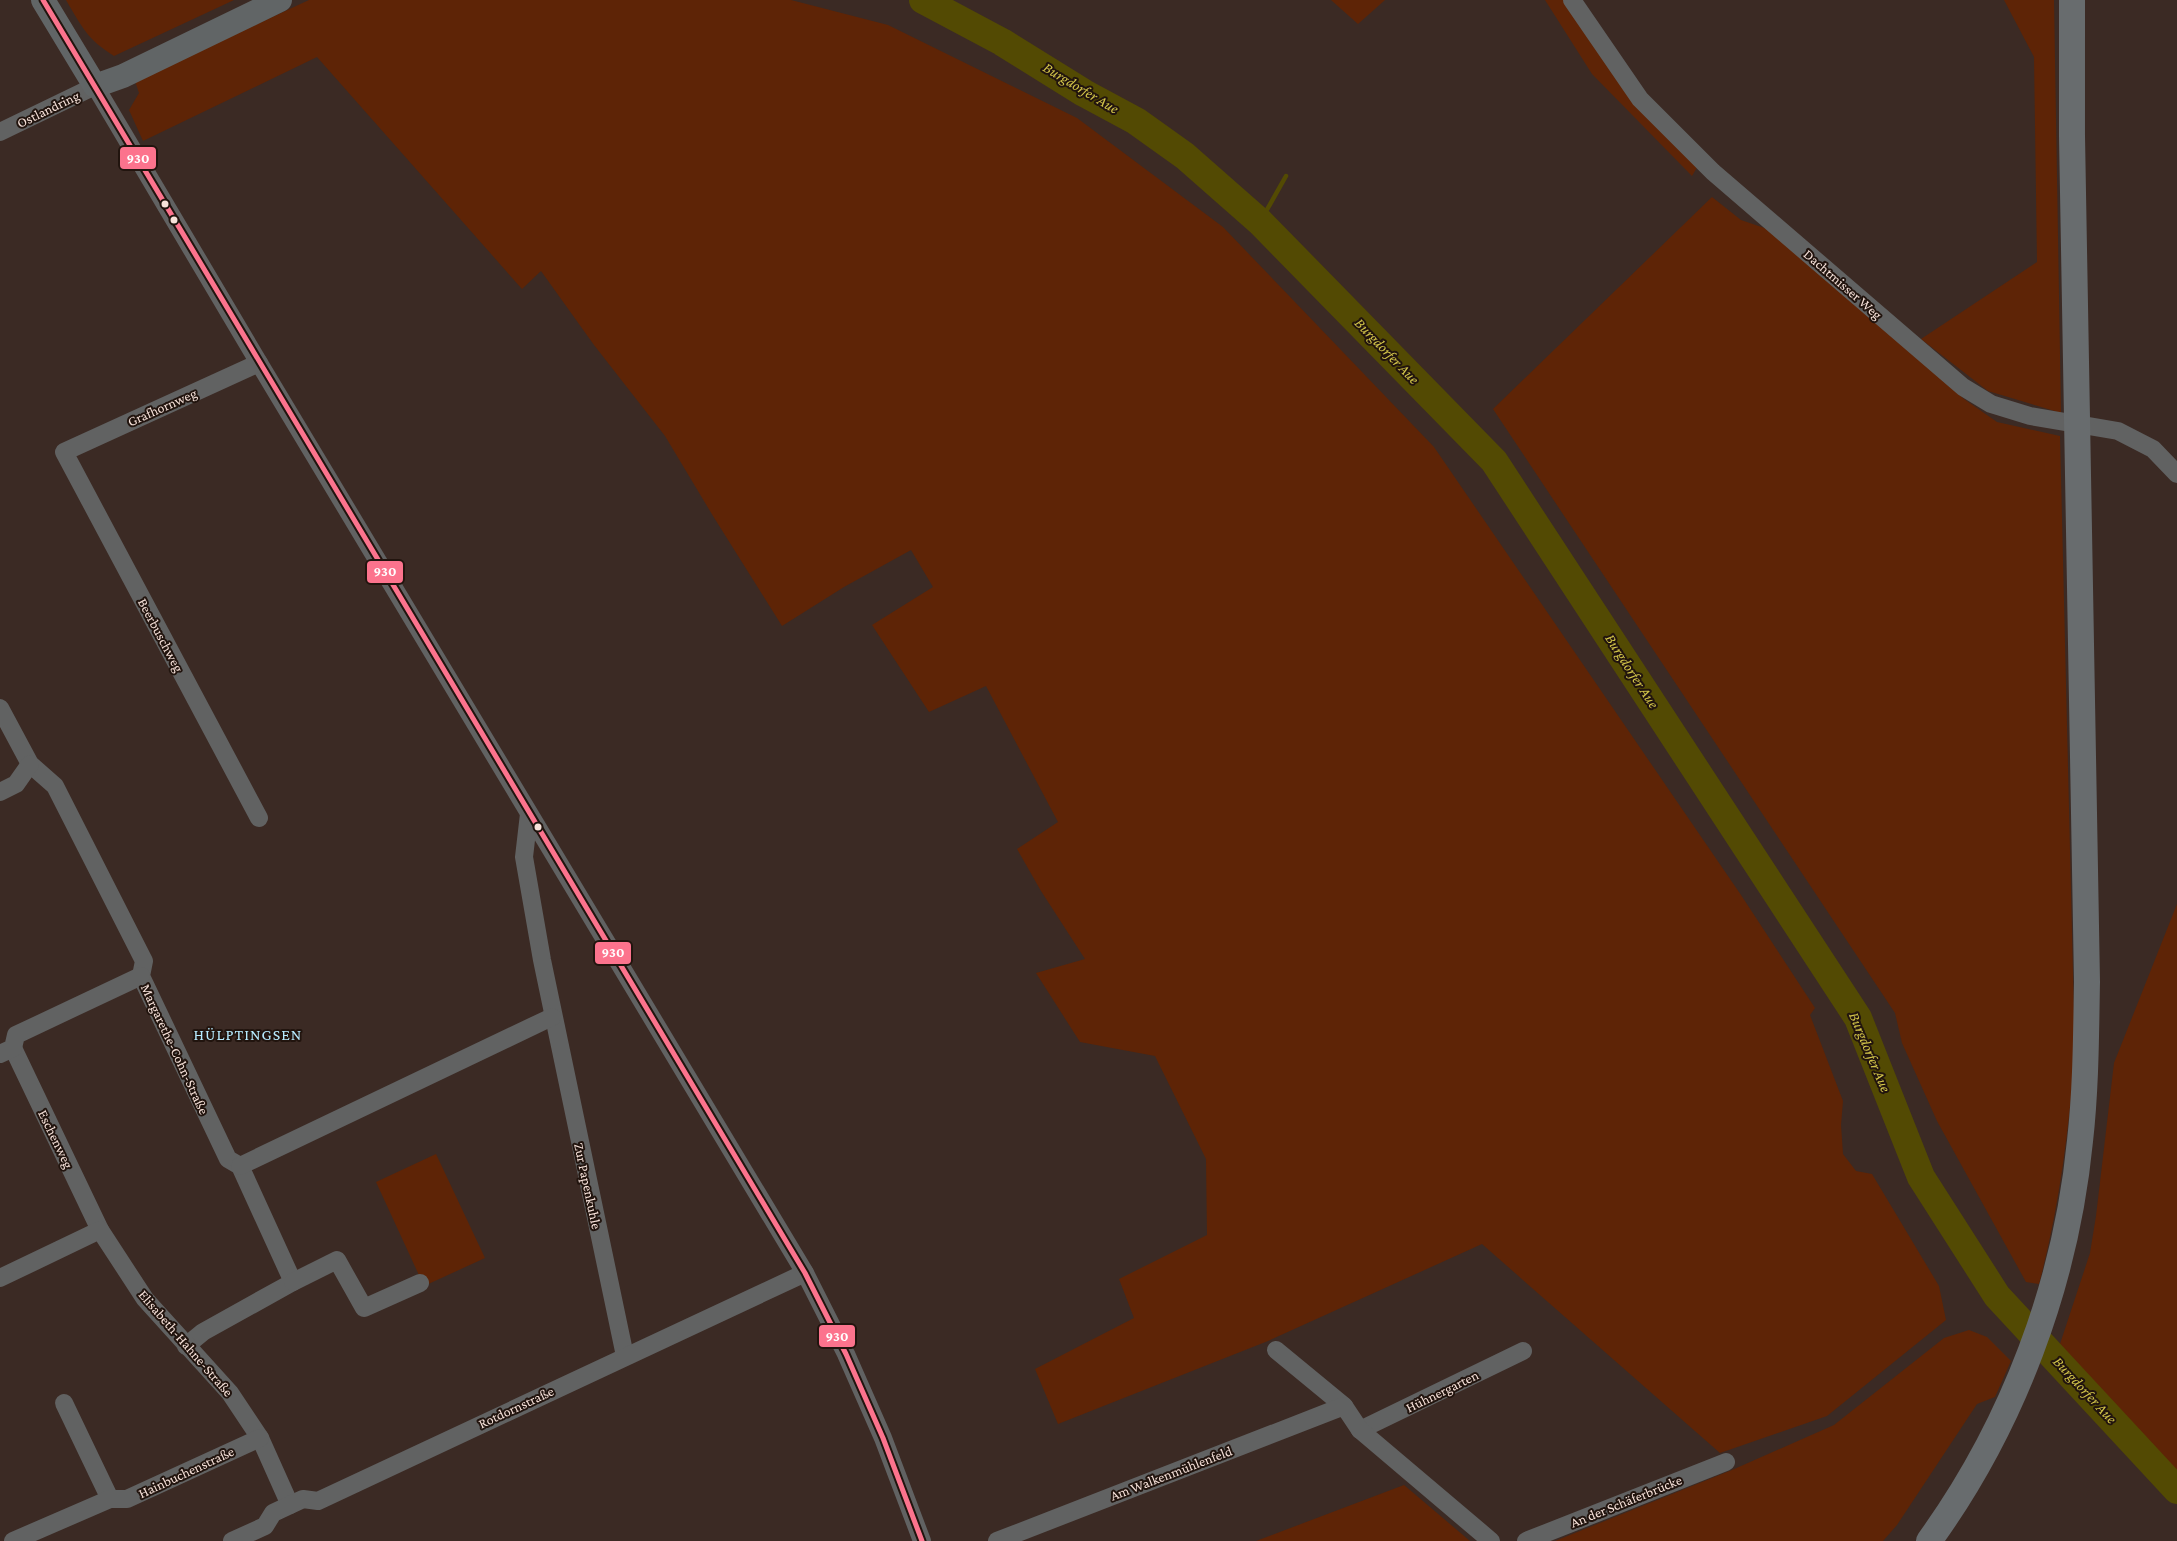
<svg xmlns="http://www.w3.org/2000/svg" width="2177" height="1541" viewBox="0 0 2177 1541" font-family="'Crimson Pro',serif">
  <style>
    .green { fill: #5e2406 }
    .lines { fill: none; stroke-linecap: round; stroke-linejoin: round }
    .stream { stroke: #534a03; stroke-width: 4.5 }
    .river { stroke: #534a03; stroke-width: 28 }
    .street { stroke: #616262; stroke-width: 18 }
    .secondary { stroke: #616566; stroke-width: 24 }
    .primary { stroke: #686c6e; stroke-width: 26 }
    .bus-1-casing { stroke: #21140e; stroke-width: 9 }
    .bus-1 { stroke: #fc738d; stroke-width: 5 }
    .bus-dot { fill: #f7e2da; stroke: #21140e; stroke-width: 2 }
    .labels { text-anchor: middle; stroke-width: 4; stroke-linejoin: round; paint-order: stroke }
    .street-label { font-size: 14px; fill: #f7e2da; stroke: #21140e }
    .water-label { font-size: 15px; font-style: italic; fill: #d2c449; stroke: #21140e }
    .quarter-label { font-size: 16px; letter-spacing: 1px; fill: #b7ebff; stroke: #21140e }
    .line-badge { stroke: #21140e; stroke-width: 2 }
    .badge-label { font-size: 14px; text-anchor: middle; font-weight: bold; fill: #fff }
  </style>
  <rect width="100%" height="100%" fill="#3b2a24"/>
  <!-- green -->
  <g class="green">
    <path d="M66,0H234L114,56C87,39 82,27 66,0Z"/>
    <path d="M309,0H791L888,25L1077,118L1223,227L1434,447L1741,895L1815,1008L1810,1015L1843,1101L1841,1125L1843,1154L1856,1171L1872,1174L1939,1286L1946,1320L1827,1416L1720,1453L1482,1244L1268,1341L1058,1424L1035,1369L1134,1318L1119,1279L1207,1235L1206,1159L1155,1056L1080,1042L1036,973L1085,959L1041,891L1017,849L1058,822L986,686L929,712L872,625L933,587L911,550L844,587L782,626L713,516L665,436L594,345L541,271L522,289L317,57L143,141L129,110L139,93L135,81Z"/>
    <path d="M1331,0H1385L1358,24Z"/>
    <path d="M1545,0H1565L1699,164L1692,176L1592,74Z"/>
    <path d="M2004,0H2054L2061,413L1988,391L1921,339L2037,262L2034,57Z"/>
    <path d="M1712,197L1741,220L1773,231L1964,399L1997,422L2060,436L2075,1057C2068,1135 2059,1209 2039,1284L2026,1282L1937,1121L1902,1043L1895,1013L1493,409Z"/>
    <path d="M2177,904V1474L2060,1344L2090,1253L2096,1216L2114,1063Z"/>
    <path d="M436,1154L485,1258L424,1286L376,1182Z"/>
    <path d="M1969,1330L1987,1337L2011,1361L1995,1397L1977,1404L1897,1525L1883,1541H1555L1732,1470L1834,1425L1944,1338Z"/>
    <path d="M1404,1485L1470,1541H1256Z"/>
  </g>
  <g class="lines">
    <!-- stream -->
    <path class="stream" d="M1260,222L1286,176"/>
    <!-- river -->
    <path class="river" d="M923,0L1002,42L1084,93L1136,121L1185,156L1260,222L1494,461L1858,1018L1921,1177L1997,1296L2177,1490"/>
    <!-- street -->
    <g class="street">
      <path d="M1572,0L1640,99L1713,172L1963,387L1991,404L2030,416L2118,431L2153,449L2177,474"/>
      <path d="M0,132L95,86L259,363L805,1273L846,1354L883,1438L922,1541"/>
      <path d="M0,708L30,764L55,786L144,961L141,976L228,1159L240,1166L293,1282L203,1332L186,1346"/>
      <path d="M0,792L16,784L30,764"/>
      <path d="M529,814L524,857L542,960L625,1356"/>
      <path d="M259,818L64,452L259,363"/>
      <path d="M13,1048L100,1230"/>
      <path d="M0,1054L13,1048L16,1035L141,976"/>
      <path d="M240,1166L552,1017"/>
      <path d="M0,1278L100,1230L145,1299L230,1393L260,1438L290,1505"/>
      <path d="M293,1282L337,1260L364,1308L420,1283"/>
      <path d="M1276,1350L1344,1406"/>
      <path d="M64,1403L110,1499"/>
      <path d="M1360,1430L1523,1351"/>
      <path d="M13,1541L110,1499H127L260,1438"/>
      <path d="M232,1541L265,1526L273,1513L290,1505L303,1499L318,1501L805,1273"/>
      <path d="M997,1541L1344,1406L1360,1430L1491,1541"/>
      <path d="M1526,1541L1726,1462"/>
    </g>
    <!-- secondary -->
    <path class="secondary" d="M43,0L95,86L123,76L280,0"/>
    <!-- primary -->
    <path class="primary" d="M1929,1541C2013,1425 2066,1284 2080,1141C2086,1088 2086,1035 2087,982L2072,136V0"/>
    <defs>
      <path id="bus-1" d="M43,0L805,1273L846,1354L883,1438L922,1541"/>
    </defs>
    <!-- bus-1 casing -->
    <use href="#bus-1" class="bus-1-casing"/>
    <!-- bus-1 -->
    <use href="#bus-1" class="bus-1"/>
  </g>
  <!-- markers -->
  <g class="bus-dot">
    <circle cx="165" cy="204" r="4.5"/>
    <circle cx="174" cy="220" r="4.5"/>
    <circle cx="538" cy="827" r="4.5"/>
  </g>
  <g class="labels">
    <!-- street labels -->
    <g class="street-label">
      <text transform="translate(48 109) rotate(-26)" y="5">Ostlandring</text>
      <text transform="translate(1843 284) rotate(41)" y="5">Dachtmisser Weg</text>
      <text transform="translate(162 407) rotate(-24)" y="5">Grafhornweg</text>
      <text transform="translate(161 635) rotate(62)" y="5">Beerbuschweg</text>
      <text transform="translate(175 1049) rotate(65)" y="5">Margarethe-Cohn-Straße</text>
      <text transform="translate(56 1139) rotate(64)" y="5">Eschenweg</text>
      <text transform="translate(588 1186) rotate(78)" y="5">Zur Papenkuhle</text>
      <text transform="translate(186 1343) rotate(49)" y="5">Elisabeth-Hahne-Straße</text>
      <text transform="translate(1442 1391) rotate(-26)" y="5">Hühnergarten</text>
      <text transform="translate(516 1407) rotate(-25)" y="5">Rotdornstraße</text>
      <text transform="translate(186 1472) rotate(-25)" y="5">Hainbuchenstraße</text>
      <text transform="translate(1171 1473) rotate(-21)" y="5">Am Walkenmühlenfeld</text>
      <text transform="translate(1626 1501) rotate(-22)" y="5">An der Schäferbrücke</text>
    </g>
    <!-- water labels -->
    <g class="water-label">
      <text transform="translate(1081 88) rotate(31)" y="5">Burgdorfer Aue</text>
      <text transform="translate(1387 351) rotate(46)" y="5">Burgdorfer Aue</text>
      <text transform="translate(1632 671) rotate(57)" y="5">Burgdorfer Aue</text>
      <text transform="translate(1870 1052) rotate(67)" y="5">Burgdorfer Aue</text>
      <text transform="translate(2085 1390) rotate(47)" y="5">Burgdorfer Aue</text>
    </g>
    <!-- quarter labels -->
    <g class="quarter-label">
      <text x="248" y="1040">HÜLPTINGSEN</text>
    </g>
  </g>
  <g class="line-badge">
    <rect x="119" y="146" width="38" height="24" rx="5" fill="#fc738d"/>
    <rect x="366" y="560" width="38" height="24" rx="5" fill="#fc738d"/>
    <rect x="594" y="941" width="38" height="24" rx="5" fill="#fc738d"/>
    <rect x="818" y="1324" width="38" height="24" rx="5" fill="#fc738d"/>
  </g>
  <g class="badge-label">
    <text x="138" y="163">930</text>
    <text x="385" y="576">930</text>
    <text x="613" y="957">930</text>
    <text x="837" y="1341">930</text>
  </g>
</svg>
